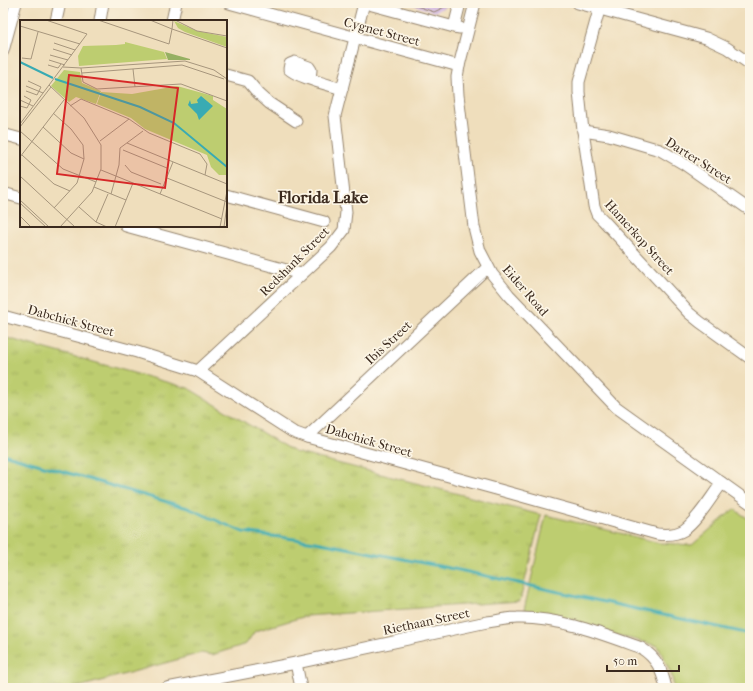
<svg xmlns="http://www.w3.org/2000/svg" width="753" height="691" viewBox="0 0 753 691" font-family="'IM FELL French Canon',serif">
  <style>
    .grass { fill: #bdcd70; stroke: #7c7c47 }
    .park { fill: url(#park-tufts); stroke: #7c7c47 }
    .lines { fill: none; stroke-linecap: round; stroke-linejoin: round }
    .stream { stroke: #39abb3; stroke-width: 3 }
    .building { fill: url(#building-hatch) }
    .minor-casing { stroke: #95846d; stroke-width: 13 }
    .minor { stroke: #fff; stroke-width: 11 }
    .labels { text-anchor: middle; stroke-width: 3.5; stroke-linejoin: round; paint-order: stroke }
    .street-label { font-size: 13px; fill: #3b2a1e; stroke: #fcf5e5 }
    .district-label { font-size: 17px; font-weight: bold; fill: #3b2a1e; stroke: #fcf5e5 }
    .inset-river { fill: none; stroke: #39abb3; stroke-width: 2 }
    .inset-road { fill: none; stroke: #a7967d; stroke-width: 1 }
    .view { fill: #d62828; fill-opacity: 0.15; stroke: #d62828; stroke-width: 2 }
    .inset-edge { fill: none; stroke: #3b2a1e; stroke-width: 2 }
  </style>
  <defs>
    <pattern id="park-tufts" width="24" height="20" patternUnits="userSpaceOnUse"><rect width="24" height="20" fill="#bdcd70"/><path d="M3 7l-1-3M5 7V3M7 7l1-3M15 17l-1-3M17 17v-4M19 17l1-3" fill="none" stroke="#a3b061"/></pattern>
    <pattern id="building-hatch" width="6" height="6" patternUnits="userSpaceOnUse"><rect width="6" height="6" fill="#ceafe8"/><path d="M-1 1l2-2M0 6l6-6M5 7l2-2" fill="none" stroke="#a88fbb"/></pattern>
  </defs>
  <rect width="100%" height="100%" fill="#fcf5e5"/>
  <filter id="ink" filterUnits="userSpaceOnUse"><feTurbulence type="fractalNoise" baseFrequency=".025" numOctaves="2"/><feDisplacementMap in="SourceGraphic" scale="8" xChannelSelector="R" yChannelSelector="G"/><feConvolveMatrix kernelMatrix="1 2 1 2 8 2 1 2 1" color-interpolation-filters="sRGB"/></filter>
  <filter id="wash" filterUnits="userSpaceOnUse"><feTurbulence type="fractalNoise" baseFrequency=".012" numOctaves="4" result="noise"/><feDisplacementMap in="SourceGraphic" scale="16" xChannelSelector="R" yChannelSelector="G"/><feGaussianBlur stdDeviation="0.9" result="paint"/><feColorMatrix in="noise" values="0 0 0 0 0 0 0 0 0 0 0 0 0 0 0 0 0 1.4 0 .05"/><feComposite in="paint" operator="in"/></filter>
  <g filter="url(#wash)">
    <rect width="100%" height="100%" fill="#efdebc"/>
    <!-- grass -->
    <path class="grass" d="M734,509L750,520V688H674L672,676L658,646L524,610L546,515L660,543L692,545Z"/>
    <!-- park -->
    <path class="park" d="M3,337L188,388L294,452L541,515L520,601L306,616L255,631L246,644L212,655L201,653L75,688H3Z"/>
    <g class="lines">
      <!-- stream -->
      <path class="stream" d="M3,454L188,508L243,532L316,542L459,570L750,634"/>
    </g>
    <g id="blocks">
      <!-- building -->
      <path class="building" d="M411,3H453L434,12L411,4Z"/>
    </g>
  </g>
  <g filter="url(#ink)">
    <use href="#blocks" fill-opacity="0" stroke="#95846d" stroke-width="1"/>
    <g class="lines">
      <defs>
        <g id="minor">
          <path d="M229,3L459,66"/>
          <path d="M365,3L454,27"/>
          <path d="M460,3L454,27L460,28"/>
          <path d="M475,3L459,66L457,77L458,95L474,227L480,251L492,274L509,295L616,407L750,503"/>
          <path d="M578,3L706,38L727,48L750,64"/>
          <path d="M601,3L579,82V92L583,131L594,206L597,214L603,220L689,313L700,322L750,358"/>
          <path d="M56,21L60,3"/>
          <path d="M100,21L103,3"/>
          <path d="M172,21L176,3"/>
          <path d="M3,51L16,3"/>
          <path d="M226,75L248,81L258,93L269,103L296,121"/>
          <path d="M310,79L311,70L309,67L295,62L290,64L289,69C297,77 330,85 342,89"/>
          <path d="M583,131L609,135L660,150L684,164L750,210"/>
          <path d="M6,135L21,139"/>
          <path d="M3,193L21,198"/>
          <path d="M226,195L324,222"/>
          <path d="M126,226L301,274"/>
          <path d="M3,316L137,352L198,371L293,432L307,437L507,492L657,534C666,535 676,535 684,530C698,520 711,497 722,483"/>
          <path d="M198,371L331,247L344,230L346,212L335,116L364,3"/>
          <path d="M307,437L488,267"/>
          <path d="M296,663L301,688"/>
          <path d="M167,688L296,663L487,622C497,621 507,618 517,618C560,617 602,634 641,648C657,658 662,670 666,688"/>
        </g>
      </defs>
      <!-- minor casing -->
      <use href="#minor" class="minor-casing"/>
      <!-- minor -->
      <use href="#minor" class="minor"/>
    </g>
  </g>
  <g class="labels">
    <!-- street labels -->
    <g class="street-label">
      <text transform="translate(382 31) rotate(15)" y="5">Cygnet Street</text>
      <text transform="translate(699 160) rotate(32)" y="5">Darter Street</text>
      <text transform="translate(640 237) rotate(48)" y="5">Hamerkop Street</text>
      <text transform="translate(294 261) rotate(-45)" y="5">Redshank Street</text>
      <text transform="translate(526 290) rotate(49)" y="5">Eider Road</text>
      <text transform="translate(71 320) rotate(15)" y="5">Dabchick Street</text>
      <text transform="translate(388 342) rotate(-43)" y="5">Ibis Street</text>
      <text transform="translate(369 440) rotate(16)" y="5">Dabchick Street</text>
      <text transform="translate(426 621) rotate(-12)" y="5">Riethaan Street</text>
    </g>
    <!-- district labels -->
    <g class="district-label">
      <text x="323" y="203">Florida Lake</text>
    </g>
  </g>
  <!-- overview -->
  <g transform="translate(20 20)">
    <rect width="207" height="207" fill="#efdebc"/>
    <path d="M105,22L144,32L147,39L59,46L58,36L63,26L96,25L105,24ZM44,50L60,52L62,63L81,71L76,84L56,77L49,82L31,66Z" fill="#bdcd70"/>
    <path d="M145,32L170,39V40H148Z" fill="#96b062"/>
    <path d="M154,1L177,11L207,17V27L165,12L158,8ZM157,66L193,76V80L207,89V155H199L191,147L187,135L125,109L111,98L77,84L81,72L112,74Z" fill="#bdcd70"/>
    <path d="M181,76L193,86L179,100L177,94L168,85L170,80L171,84L178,83L177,80Z" fill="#39abb3"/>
    <path class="inset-river" d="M0,42L33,58M35,59L120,87L154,103L207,147"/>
    <path class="inset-road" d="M78,0L149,24L152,9L130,0M153,0L152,9L207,28M155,0L177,11L207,16M0,6L60,24M34,23L55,30M33,29L52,35M30,35L48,40M2,38L11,39L18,12M29,40L45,45M28,45L38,48L41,44M43,47L61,48L165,41L194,50L207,59M61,48L63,62L77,69L161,64L207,81M113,49L115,67M62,53L162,45L204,59M29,65L64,98L81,125V149L72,172L40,207M6,66L23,73M6,71L17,75L21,67L8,61M0,80L13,86M0,86L7,88L11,80L4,76M50,86L61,79L109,99L129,113L180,134L187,144L185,155M33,93L51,109L63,125L64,139L57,163L34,188M0,104L67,14L26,0M0,107L31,67M23,107L51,133L64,139M0,111L43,149L76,162M80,121L109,99M107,123L207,164M103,130L147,148M2,135L34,164L50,171M0,137L44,80M105,145L111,152L141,164M81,150L202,199M0,156L55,207M147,158L207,182M74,167L106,180M91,174L99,145L100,128L123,111M140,174L153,142M0,180L29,207M0,183L26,207M59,187L76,202L87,207M0,196L11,207M76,202L88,174M95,207L113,163M200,207L207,171M204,207L207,185"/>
    <path class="view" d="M49,55L158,68L145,168L37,154Z"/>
    <rect width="207" height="207" class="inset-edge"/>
  </g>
  <!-- margin -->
  <rect width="753" height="691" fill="none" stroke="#fcf5e5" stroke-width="16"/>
  <!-- scale -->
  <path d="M607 665v6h72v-6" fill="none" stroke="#3b2a1e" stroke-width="2"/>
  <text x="613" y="665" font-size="12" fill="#3b2a1e" stroke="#fcf5e5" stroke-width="3" paint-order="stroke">50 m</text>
</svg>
